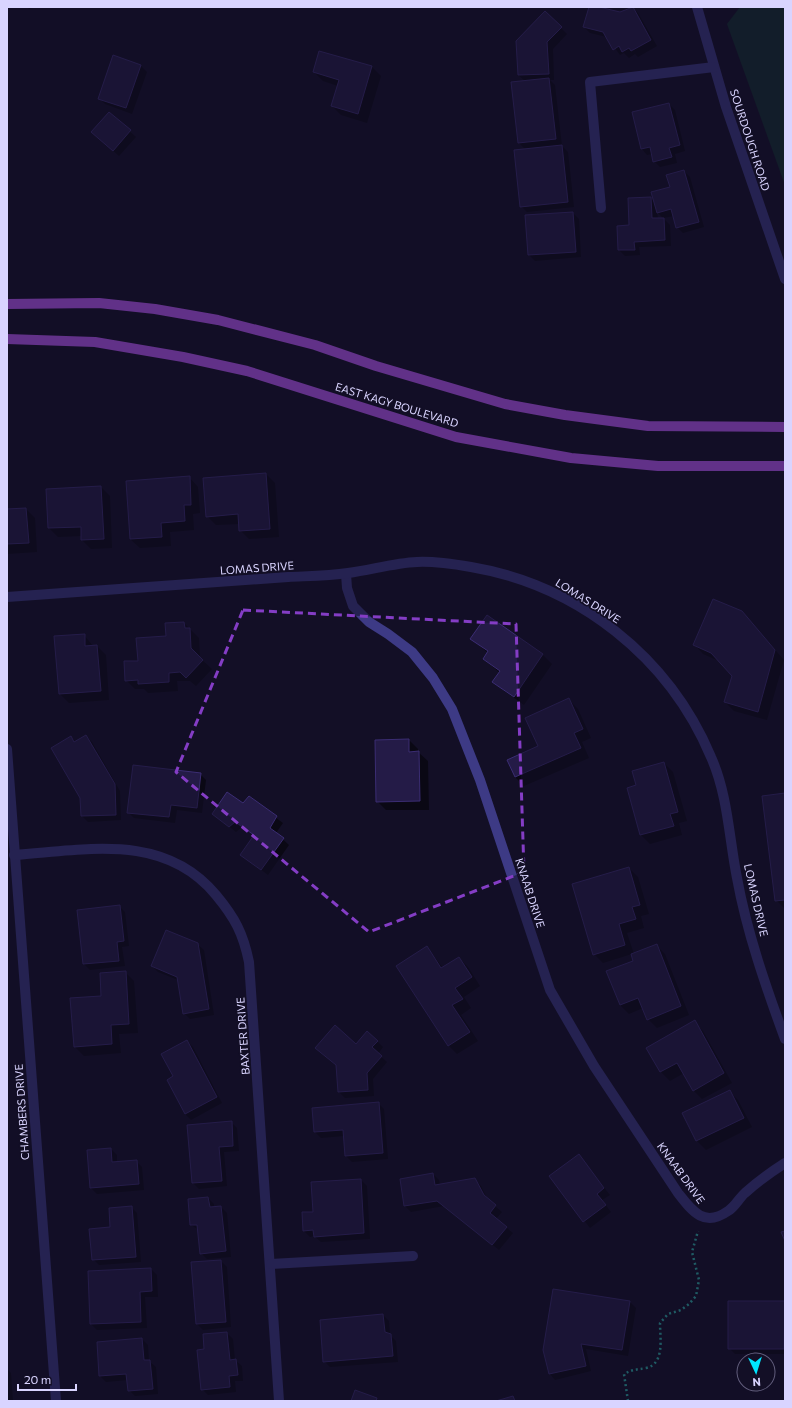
<svg xmlns="http://www.w3.org/2000/svg" width="792" height="1408" viewBox="0 0 792 1408" font-family="Commissioner,sans-serif">
  <style>
    .green { fill: #12302f }
    .shadow { fill: #0007; fill-rule: evenodd }
    .building { fill: #241b47; stroke: #3b2d73 }
    .lines { fill: none; stroke-linecap: round; stroke-linejoin: round }
    .path { stroke: #2fb8b0; stroke-width: 2.5; stroke-dasharray: 2 3; stroke-linecap: butt }
    .minor { stroke: #3d3a85; stroke-width: 10 }
    .major { stroke: #c25bff; stroke-width: 10 }
    .marked { fill: none; stroke: #843dc5; stroke-width: 3; stroke-dasharray: 8 5; stroke-linejoin: round }
    .labels { text-anchor: middle; stroke-width: 3.5; stroke-linejoin: round; paint-order: stroke }
    .street-label { font-size: 11px; fill: #d9d4ff; stroke: #130f26 }
  </style>
  <rect width="100%" height="100%" fill="#130f26"/>
  <!-- green -->
  <path class="green" d="M740,7H785V185L727,24Z"/>
  <!-- shadow -->
  <g class="shadow">
    <path d="M27,7H37L29,9Z"/>
    <path d="M590,7L620,13L632,7L638,13L657,46L638,57L635,54L629,58L624,53L620,55L607,37L590,33L584,27Z"/>
    <path d="M545,12L567,34L553,49L554,80H550L555,85L562,146L568,152L574,207L527,212L521,206L525,149L518,142L525,81L518,75L517,41Z"/>
    <path d="M141,66L147,72L132,114L105,104L99,98Z"/>
    <path d="M372,67L381,76L367,123L341,115L332,106L338,86L323,81L314,72Z"/>
    <path d="M669,104L675,110L685,151L675,154L677,163L660,167L654,161L652,154L647,155L642,149L633,113Z"/>
    <path d="M109,113L136,137L119,156L99,138Z"/>
    <path d="M684,171L690,177L704,227L683,233L677,227L674,216L663,218L670,225L671,246L639,247L640,255L625,256L619,250L630,226L651,198L654,202L671,187ZM657,212L664,219H658Z"/>
    <path d="M573,213L579,219L581,257L535,261L529,255Z"/>
    <path d="M266,474L275,483L279,537L249,539L240,530V524L216,525L207,516Z"/>
    <path d="M189,477L198,487L200,513L193,514L194,530L170,532L171,546L140,548L130,539Z"/>
    <path d="M101,487L110,496L112,548L91,549L82,540V536L58,537L49,528Z"/>
    <path d="M26,509L35,518L37,552L7,554V510Z"/>
    <path d="M487,617L543,655L552,664L524,705L503,690L494,681L500,673L484,659L488,653L472,639Z"/>
    <path d="M751,622L784,660L767,720L734,711L725,702L733,676L719,661L703,654L694,644Z"/>
    <path d="M184,623L199,638L200,658L212,669L196,686L190,681H177L178,691L148,693L144,689H135L126,680L139,662Z"/>
    <path d="M84,635L93,646H97L106,655L109,700L69,703L59,693Z"/>
    <path d="M569,700L578,709L591,738L582,742L589,758L524,786L515,777L539,746Z"/>
    <path d="M86,736L92,742L120,791L121,820L88,822L82,816L81,798L71,737L76,742Z"/>
    <path d="M409,740L418,749V752L428,761L429,810H386L377,801Z"/>
    <path d="M664,763L673,772L687,821L679,823L682,835L650,844L641,835L628,789L637,786Z"/>
    <path d="M200,774L206,780L202,813L177,810L175,823L134,818L128,812Z"/>
    <path d="M785,794V909L776,900Z"/>
    <path d="M249,798L283,823L276,833L289,845L268,875L242,855L255,836L242,827L236,832L213,814L244,805Z"/>
    <path d="M629,868L638,877L649,914L641,916L644,928L627,933L634,954L656,945L665,954L689,1015L657,1028L648,1019L643,1008L629,1014L620,1005L635,961L632,954L603,963L594,954Z"/>
    <path d="M119,906L125,912L129,946L122,947L125,966L90,970L84,964L78,911Z"/>
    <path d="M197,944L204,950L214,1015L190,1019L184,1013L178,980L158,972L152,966Z"/>
    <path d="M427,947L443,968L459,958L468,967L480,986L464,997L471,1008L461,1015L478,1041L457,1054L448,1045Z"/>
    <path d="M125,972L134,981L138,1033L119,1034L121,1053L84,1056L75,1047L102,997Z"/>
    <path d="M694,1022L703,1031L732,1083L702,1099L693,1090L684,1073L670,1081L661,1072L648,1048Z"/>
    <path d="M187,1041L193,1047L222,1103L191,1120L185,1114Z"/>
    <path d="M377,1041L383,1047L378,1054L387,1062L373,1079L374,1096L345,1098L339,1092L337,1066L322,1054Z"/>
    <path d="M729,1091L738,1100L752,1127L706,1150L697,1141L684,1113Z"/>
    <path d="M378,1103L384,1109L388,1159L352,1162L346,1156L344,1136L321,1138L315,1132L313,1109Z"/>
    <path d="M231,1122L237,1128L239,1151L224,1152L227,1186L199,1189L193,1183Z"/>
    <path d="M111,1149L117,1155V1163L136,1161L142,1167L144,1190L97,1194L91,1188L88,1151Z"/>
    <path d="M578,1155L610,1195L602,1200L611,1212L590,1228L550,1176Z"/>
    <path d="M433,1174L439,1180L440,1185L475,1180L481,1186L488,1200L502,1212L496,1219L513,1233L499,1250L444,1206L411,1212L405,1206Z"/>
    <path d="M361,1180L367,1186L370,1239L321,1242L314,1236L310,1237L304,1231L314,1213Z"/>
    <path d="M208,1198L214,1204V1207H221L227,1213L231,1257L207,1259L201,1253L199,1230L191,1225Z"/>
    <path d="M131,1207L137,1213L141,1262L99,1265L93,1259L112,1228Z"/>
    <path d="M221,1261L227,1267L231,1327L203,1330L197,1324Z"/>
    <path d="M151,1269L157,1275L158,1297H145L147,1328L97,1330L91,1324Z"/>
    <path d="M553,1290L630,1302L636,1308L628,1356L586,1349L591,1371L555,1380L550,1374Z"/>
    <path d="M729,1302H785V1354H735L729,1348Z"/>
    <path d="M383,1315L389,1321L390,1335L396,1341L398,1362L330,1367L324,1361Z"/>
    <path d="M227,1333L233,1339L235,1360L242,1366L243,1381H235L236,1392L208,1395L202,1389L205,1350Z"/>
    <path d="M142,1339L148,1345L149,1361L156,1367L158,1394L135,1396L129,1390L128,1380L106,1382L100,1376L98,1342Z"/>
    <path d="M7,1369L11,1373L13,1401H7Z"/>
  </g>
  <!-- building -->
  <g class="building">
    <path d="M589,7H599L620,12L633,7L651,40L631,51L629,48L622,52L619,46L613,50L603,32L583,27Z"/>
    <path d="M545,11L562,27L547,42L549,74L518,75L516,41Z"/>
    <path d="M319,51L372,66L358,114L331,106L339,80L313,72Z"/>
    <path d="M113,55L141,65L126,108L98,99Z"/>
    <path d="M549,78L556,139L518,143L511,82Z"/>
    <path d="M669,103L680,145L669,148L672,157L653,162L650,147L641,149L632,112Z"/>
    <path d="M109,112L131,130L113,151L91,132Z"/>
    <path d="M562,145L568,202L520,207L514,150Z"/>
    <path d="M684,170L699,222L676,228L671,209L657,213L651,192L670,187L666,175Z"/>
    <path d="M651,197L652,218H664L665,240L634,242L635,250H618L617,226L629,225L628,198Z"/>
    <path d="M573,212L576,252L528,255L525,215Z"/>
    <path d="M266,473L270,529L239,531L238,514L206,517L203,478Z"/>
    <path d="M190,476L191,505H184L185,521L161,523L162,537L130,539L126,481Z"/>
    <path d="M101,486L104,539L81,540V527L48,528L46,489Z"/>
    <path d="M26,508L29,543L7,544V509Z"/>
    <path d="M713,599L742,611L775,650L758,712L724,702L732,676L711,653L693,645Z"/>
    <path d="M487,615L543,654L514,697L492,682L500,671L483,659L488,651L470,639Z"/>
    <path d="M184,622L185,628H190L191,648L203,660L186,678L180,672L169,673V682L138,684V680L125,681L124,661H138L136,638L166,636L165,623Z"/>
    <path d="M85,634V646L97,645L101,691L59,694L54,636Z"/>
    <path d="M569,698L583,729L574,733L581,748L515,777L507,760L538,746L525,718Z"/>
    <path d="M86,735L115,784L116,815L81,816L80,798L51,748L71,736L74,742Z"/>
    <path d="M409,739V752L419,751L420,801L376,802L375,740Z"/>
    <path d="M664,762L678,812L670,814L674,826L640,835L627,788L636,785L632,771Z"/>
    <path d="M133,765L201,773L197,808L171,805L169,817L127,813Z"/>
    <path d="M227,792L243,803L249,796L277,816L270,828L284,838L261,870L240,855L254,835L235,822L229,827L212,814Z"/>
    <path d="M785,793V900L775,901L762,796Z"/>
    <path d="M629,867L640,905L632,907L636,919L619,924L625,945L593,955L572,884Z"/>
    <path d="M120,905L124,941L117,942L119,961L83,964L77,910Z"/>
    <path d="M166,930L198,943L209,1009L183,1014L177,977L151,966Z"/>
    <path d="M657,944L681,1006L647,1020L638,998L620,1005L606,971L633,961L631,954Z"/>
    <path d="M427,946L441,968L459,957L472,977L455,988L463,999L452,1005L470,1032L448,1046L396,966Z"/>
    <path d="M126,971L129,1024L111,1025L112,1044L74,1047L70,998L101,996L100,973Z"/>
    <path d="M695,1020L724,1073L693,1091L677,1063L660,1072L646,1048Z"/>
    <path d="M335,1025L356,1044L367,1031L378,1041L372,1047L382,1056L367,1073L368,1090L338,1092L336,1065L315,1048Z"/>
    <path d="M187,1040L217,1097L185,1114L167,1080L173,1076L161,1054Z"/>
    <path d="M730,1090L744,1118L696,1141L682,1113Z"/>
    <path d="M379,1102L383,1153L345,1156L343,1130L314,1132L312,1108Z"/>
    <path d="M232,1121L233,1146L219,1147L222,1181L192,1183L187,1125Z"/>
    <path d="M111,1148L112,1162L137,1160L139,1184L90,1188L87,1150Z"/>
    <path d="M579,1154L604,1188L597,1194L606,1205L583,1222L549,1176Z"/>
    <path d="M433,1173L435,1185L475,1178L484,1195L496,1205L490,1213L507,1227L492,1245L437,1201L404,1206L400,1179Z"/>
    <path d="M361,1179L364,1233L314,1237L313,1230L303,1231L302,1212H313L311,1182Z"/>
    <path d="M208,1197L210,1207L221,1206L226,1251L200,1254L197,1225H190L188,1199Z"/>
    <path d="M132,1206L136,1257L92,1260L89,1229L110,1227L109,1208Z"/>
    <path d="M785,1231V1241L781,1232Z"/>
    <path d="M221,1260L226,1322L196,1324L191,1262Z"/>
    <path d="M151,1268L152,1291L140,1292L141,1322L90,1324L88,1271Z"/>
    <path d="M553,1289L630,1301L622,1350L581,1344L586,1366L549,1374L543,1350Z"/>
    <path d="M728,1301H785L784,1349H728Z"/>
    <path d="M383,1314L385,1332L391,1334L393,1356L323,1362L320,1320Z"/>
    <path d="M227,1332L230,1360L236,1359L238,1375L229,1376L230,1387L201,1390L197,1350L204,1349L203,1334Z"/>
    <path d="M142,1338L144,1360H150L153,1389L128,1391L126,1374L99,1376L97,1342Z"/>
    <path d="M355,1390L377,1398L376,1401H351Z"/>
    <path d="M513,1396L515,1401H496Z"/>
  </g>
  <g class="lines">
    <!-- path -->
    <path class="path" d="M628,1401L624,1374C633,1369 636,1370 646,1368C665,1364 660,1338 660,1323L668,1314L681,1310L689,1304L696,1296L699,1280L692,1252L698,1231"/>
    <!-- minor -->
    <g class="minor">
      <path d="M697,7L726,107L785,279"/>
      <path d="M601,208L590,82L714,67"/>
      <path d="M346,574L347,588L353,606L369,622L388,634L412,652L433,678L452,709L480,780L550,990L594,1066L678,1193C692,1211 704,1228 728,1211C735,1207 739,1198 745,1193C757,1182 771,1172 785,1163"/>
      <path d="M7,597C101,590 194,584 288,577C308,576 328,576 348,573C371,570 394,563 417,562C435,561 453,564 471,567C578,585 669,657 711,757C728,795 729,838 737,878C747,933 766,987 785,1039"/>
      <path d="M7,749L56,1401"/>
      <path d="M14,855C86,850 164,832 216,895C235,918 243,933 249,962L279,1401"/>
      <path d="M271,1264L413,1256"/>
    </g>
    <!-- major -->
    <g class="major">
      <path d="M7,304L99,303L155,309L218,320L315,345L376,366L505,404L565,415L648,426L785,427"/>
      <path d="M7,339L95,342L183,357L247,371L456,437L571,458L658,466H785"/>
    </g>
  </g>
  <!-- marked area -->
  <path d="M0 0H792V1408H0ZM243,610L516,624L524,872L369,932L176,772Z" fill="#130f26" fill-opacity=".55" fill-rule="evenodd"/>
  <path class="marked" d="M243,610L516,624L524,872L369,932L176,772Z"/>
  <g class="labels">
    <!-- street labels -->
    <g class="street-label">
      <text transform="translate(750 140) rotate(72)" y="4">SOURDOUGH ROAD</text>
      <text transform="translate(397 405) rotate(17)" y="4">EAST KAGY BOULEVARD</text>
      <text transform="translate(257 568) rotate(-4)" y="4">LOMAS DRIVE</text>
      <text transform="translate(588 601) rotate(32)" y="4">LOMAS DRIVE</text>
      <text transform="translate(530 893) rotate(72)" y="4">KNAAB DRIVE</text>
      <text transform="translate(756 900) rotate(77)" y="4">LOMAS DRIVE</text>
      <text transform="translate(243 1036) rotate(-94)" y="4">BAXTER DRIVE</text>
      <text transform="translate(22 1112) rotate(-94)" y="4">CHAMBERS DRIVE</text>
      <text transform="translate(681 1173) rotate(54)" y="4">KNAAB DRIVE</text>
    </g>
  </g>
  <!-- border -->
  <rect width="792" height="1408" fill="none" stroke="#d9d4ff" stroke-width="16"/>
  <!-- north arrow -->
  <g transform="translate(756 1372) rotate(176)"><circle r="19" fill="#130f26" stroke="#625e7d"/>
  <path d="M0-3L7 15L0 10L-7 15Z" fill="#00e5ff"/>
  <text y="-6" font-size="11" font-weight="bold" text-anchor="middle" fill="#d9d4ff">N</text>
  </g>
  <!-- scale -->
  <path d="M18 1384v6h58v-6" fill="none" stroke="#d9d4ff" stroke-width="2"/>
  <text x="24" y="1384" font-size="12" fill="#d9d4ff" stroke="#130f26" stroke-width="3" paint-order="stroke">20 m</text>
</svg>
